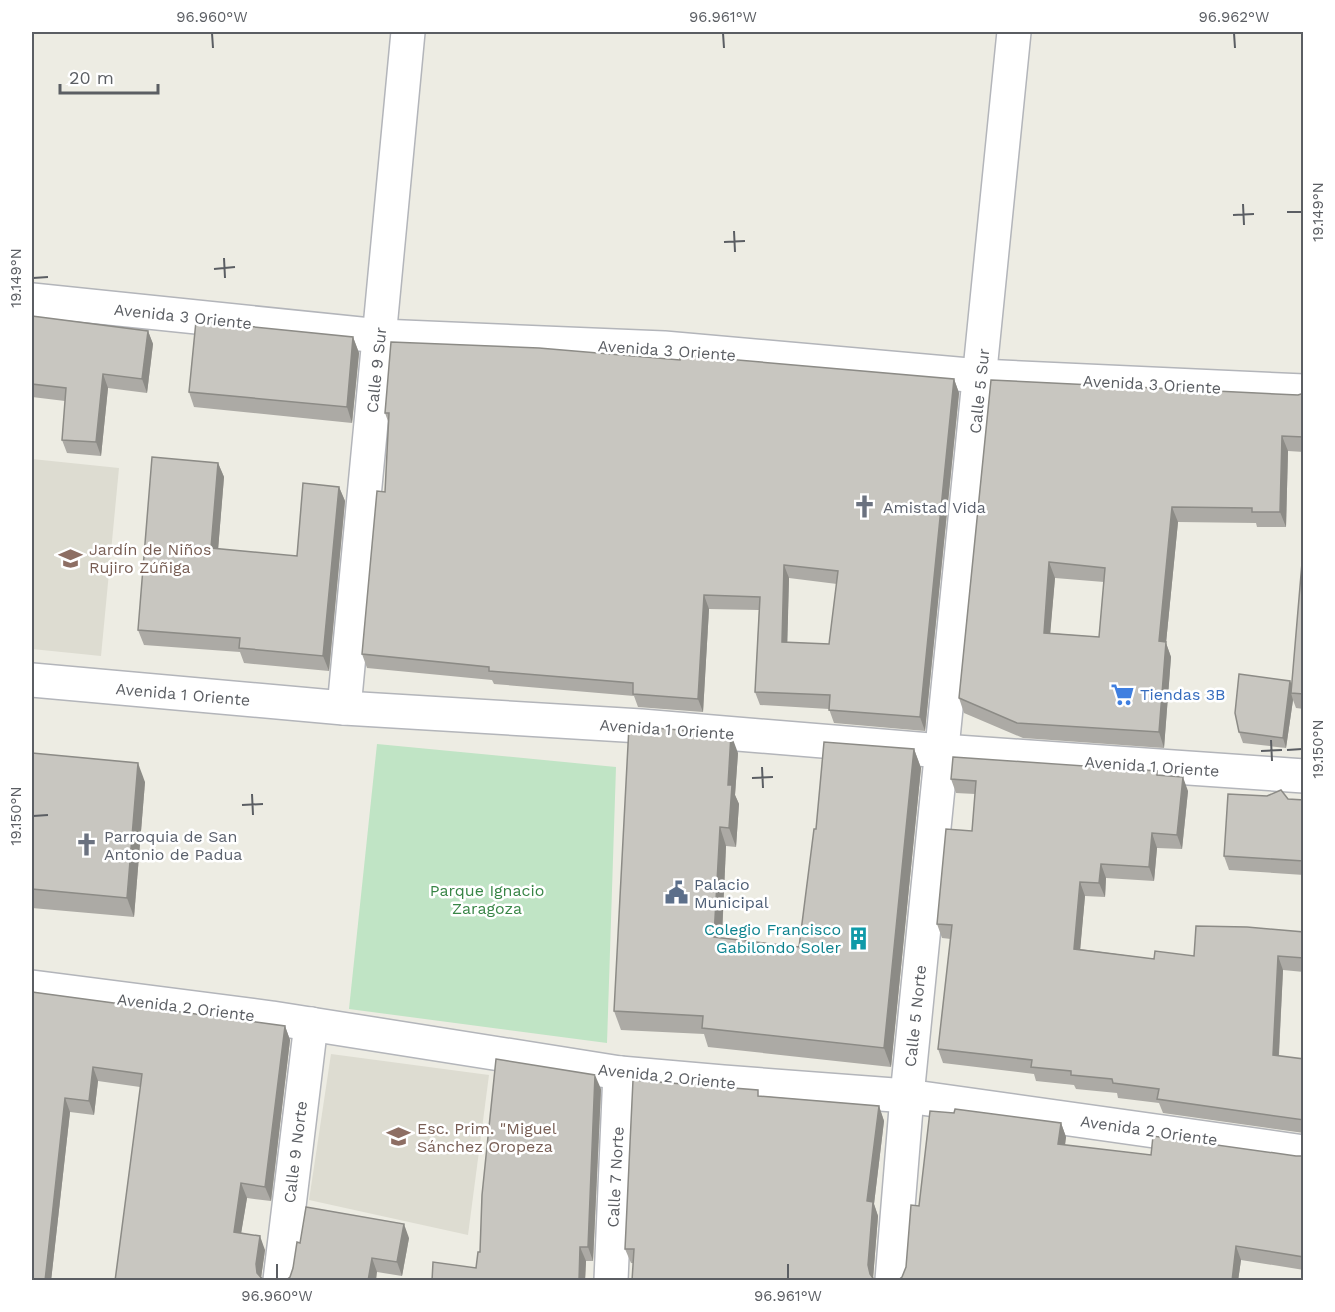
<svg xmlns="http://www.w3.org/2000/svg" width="1335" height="1312" viewBox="0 0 1335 1312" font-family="'Work Sans',sans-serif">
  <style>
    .education { fill: #dddcd1 }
    .green { fill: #c0e4c5 }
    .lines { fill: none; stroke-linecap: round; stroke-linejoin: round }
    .minor-casing { stroke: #b3b5ba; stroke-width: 36 }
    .minor { stroke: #fff; stroke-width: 33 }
    .wall { fill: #acaaa5; fill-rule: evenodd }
    .shaded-wall { fill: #8c8b86 }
    .building { fill: #c8c6c0; stroke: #8c8b86; stroke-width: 1.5; fill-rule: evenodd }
    .ticks { fill: none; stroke: #5b5e63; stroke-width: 2 }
    .labels { text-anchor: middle; stroke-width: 5; stroke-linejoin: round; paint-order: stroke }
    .street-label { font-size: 16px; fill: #5b5e63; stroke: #fff }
    .worship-label { font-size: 16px; fill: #5b616d; stroke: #fff; text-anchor: start }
    .education-label { font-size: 16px; fill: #785e54; stroke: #fff; text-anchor: start }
    .shop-label { font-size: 16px; fill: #366cbe; stroke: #fff; text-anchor: start }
    .service-label { font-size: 16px; fill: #4e5e75; stroke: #fff; text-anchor: start }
    .park-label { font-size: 16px; fill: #388546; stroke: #fff }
    .culture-label { font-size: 16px; fill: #0d838f; stroke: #fff; text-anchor: end }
    .neatline { fill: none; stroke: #5b5e63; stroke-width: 2 }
    .ticks-label { font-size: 15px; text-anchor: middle; fill: #5b5e63 }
  </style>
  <rect width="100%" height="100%" fill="#edece3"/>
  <!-- education -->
  <g class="education">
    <path d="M32,459L119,468L101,656L32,649Z"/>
    <path d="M331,1054L489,1075L468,1235L309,1200Z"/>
  </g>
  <!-- green -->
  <path class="green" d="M377,744L616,767L607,1043L349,1009Z"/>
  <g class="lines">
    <defs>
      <g id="minor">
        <path d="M32,300L380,336L664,348L980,376L1304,391"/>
        <path d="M32,680L344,708L641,726L942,751L1304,776"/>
        <path d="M344,708L408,32"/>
        <path d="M32,987L272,1018L620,1073L723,1082L907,1096L1304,1152"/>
        <path d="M280,1280L311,1024"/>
        <path d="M611,1280L620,1073"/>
        <path d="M892,1280L907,1096L1014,32"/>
      </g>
    </defs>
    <!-- minor casing -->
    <use href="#minor" class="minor-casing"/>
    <!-- minor -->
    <use href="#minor" class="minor"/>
  </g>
  <!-- wall -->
  <g class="wall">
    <path d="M32,316L148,331L153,344L147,393L108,388L101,456L67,453L62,440L65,401L32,397Z"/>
    <path d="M353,337L359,353L352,423L194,407L189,392Z"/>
    <path d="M680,360L954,379L959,393L925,731L834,723L829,709L760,705L755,692L759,610L709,609L703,712L638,707L634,696L494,684L492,680L367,668L362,654L385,492L389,424L385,413ZM789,578L837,584L829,644L787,642Z"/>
    <path d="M991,380L1298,395L1304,393V452L1288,451L1286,527H1257L1256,523L1178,522L1166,643L1171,657L1164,748L1023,738L964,713L959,698ZM1055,578L1104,582L1099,637L1050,633Z"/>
    <path d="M218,463L224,477L218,549L297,556L339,487L345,501L329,671L244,663L240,652L144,645L138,630Z"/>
    <path d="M1304,539V709L1296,708L1293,700L1286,748L1243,743L1239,732L1290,681L1292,684Z"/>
    <path d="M914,749L921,768L891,1067L708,1047L704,1034L621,1030L614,1011L738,753L735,795L739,804L736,847L726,846L722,938L799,947L816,829Z"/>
    <path d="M32,753L145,782L134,917L32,908Z"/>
    <path d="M1159,775L1188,791L1182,849L1157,848L1154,881L1106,878L1105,897L1085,896L1080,949L1154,959L1194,956L1304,932V972L1283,970L1279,1056L1304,1059V1133L1163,1113L1159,1103L1118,1098L1117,1093L1076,1089L1074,1085L1036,1081L1034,1074L943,1063L938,1049L951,939L942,938L937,924L972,831L975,794L956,793L951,779Z"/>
    <path d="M1288,799L1304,800V875L1229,870L1224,856Z"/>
    <path d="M32,992L285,1026L290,1040L271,1201L247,1198L241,1233L265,1250L261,1278L140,1087L98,1081L94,1115L70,1112L51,1281H32Z"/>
    <path d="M601,1089L593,1261H586L585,1281H432L476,1268L480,1252Z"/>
    <path d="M761,1096L879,1106L884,1121L874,1204L878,1216L873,1278L631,1263L625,1249Z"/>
    <path d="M1061,1123L1066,1137L1065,1145L1151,1155L1296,1156H1304V1270L1241,1260L1238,1281H897L902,1277L906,1267L919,1206Z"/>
    <path d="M409,1238L402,1276L377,1272L290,1277L293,1268L300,1243Z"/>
  </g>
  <!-- shaded-wall -->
  <g class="shaded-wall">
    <path d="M148,331L153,344L147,393L142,379Z"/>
    <path d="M353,337L359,353L352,423L347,407Z"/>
    <path d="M103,374L108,388L101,456L96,442Z"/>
    <path d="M954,379L959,393L925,731L920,717Z"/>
    <path d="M1282,436L1288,451L1286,527L1280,512Z"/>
    <path d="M218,463L224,477L217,563L211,548Z"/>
    <path d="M339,487L345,501L329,671L323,656Z"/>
    <path d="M1172,507L1178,522L1166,643L1171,657L1164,748L1159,732V641Z"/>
    <path d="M1049,562L1055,578L1049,648L1044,633Z"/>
    <path d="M784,565L789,578L787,656L782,642Z"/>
    <path d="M704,595L709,609L703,712L698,699Z"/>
    <path d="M1290,681L1294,691L1291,693L1293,700L1286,748L1283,738Z"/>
    <path d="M731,734L738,753L735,795L739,804L736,847L729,828L728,785Z"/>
    <path d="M914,749L921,768L891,1067L884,1048Z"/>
    <path d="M138,763L145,782L134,917L127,898Z"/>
    <path d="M1183,777L1188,791L1182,849L1177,835Z"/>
    <path d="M720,827L726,846L721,955L714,937Z"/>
    <path d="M1152,833L1157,848L1154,881L1149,867Z"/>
    <path d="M1101,864L1106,878L1105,897L1099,883Z"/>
    <path d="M1080,882L1085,896L1079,963L1074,949Z"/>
    <path d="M1278,956L1283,970L1278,1069L1273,1055Z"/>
    <path d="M285,1026L290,1040L271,1201L265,1187Z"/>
    <path d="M93,1067L98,1081L94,1115L89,1101Z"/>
    <path d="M595,1075L601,1089L593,1261L588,1247Z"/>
    <path d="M65,1098L70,1112L51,1281H45Z"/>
    <path d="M879,1106L884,1121L874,1204L878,1216L873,1279L870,1274L868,1265L867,1201Z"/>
    <path d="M1061,1123L1066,1137L1063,1159L1058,1144Z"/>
    <path d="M241,1183L247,1198L239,1246L234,1232Z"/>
    <path d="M404,1224L409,1238L402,1276L397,1262Z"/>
    <path d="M260,1236L265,1250L261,1278L257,1273L256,1264Z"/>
    <path d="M1236,1246L1241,1260L1238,1281H1232Z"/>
    <path d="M580,1247L586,1261L585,1281H579Z"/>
    <path d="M372,1258L377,1272L376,1281H368Z"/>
  </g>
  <!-- building -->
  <g class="building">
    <path d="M32,316L148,331L142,379L103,374L96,442L62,440L66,388L32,384Z"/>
    <path d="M196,321L353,337L347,407L189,392Z"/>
    <path d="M391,342L539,348L680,360V355L954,379L920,717L829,710L830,695L755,692L760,597L704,595L698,699L633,694V683L489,671V667L362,654L377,491L385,492L389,413H385ZM784,565L838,571L829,644L782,642Z"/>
    <path d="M991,380L1298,395L1304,393V437L1282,436L1280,512H1252V508L1172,507L1159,641L1166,642L1159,732L1017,723L959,698ZM1049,562L1105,568L1099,637L1044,633Z"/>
    <path d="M152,457L218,463L211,548L297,556L303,483L339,487L323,656L239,648L240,638L138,630Z"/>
    <path d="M1304,539V694L1291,693Z"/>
    <path d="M1239,674L1290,681L1283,738L1239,732L1235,713Z"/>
    <path d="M629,726L731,734L728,785H732L729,828L720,827L714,937L799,947L814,829H816L824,742L914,749L884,1048L702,1028L703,1016L614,1011Z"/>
    <path d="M32,753L138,763L127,898L32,889Z"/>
    <path d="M953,757L1157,771V775L1183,777L1177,835L1152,833L1149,867L1101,864L1099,883L1080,882L1074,949L1154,959L1155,951L1194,956L1196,926L1247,927L1304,932V958L1278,956L1273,1055L1304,1059V1120L1157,1099L1159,1089L1113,1083L1112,1079L1071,1075V1071L1031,1067L1032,1060L938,1049L952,925L937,924L946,829L972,831L976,781L951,779Z"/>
    <path d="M1281,790L1288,799L1304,800V861L1224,856L1228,794L1267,796Z"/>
    <path d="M32,992L285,1026L265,1187L241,1183L234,1232L260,1236L256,1264L257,1273L264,1281H115L142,1074L93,1067L89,1101L65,1098L45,1281H32Z"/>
    <path d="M496,1059L595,1075L588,1247H580L579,1281H432L433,1262L476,1268L478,1252H480L482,1195Z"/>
    <path d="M633,1080L758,1090V1096L879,1106L867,1201L873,1202L868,1265L870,1274L875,1281H632L634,1249H625Z"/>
    <path d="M955,1109L1061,1123L1058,1144L1151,1155L1153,1136L1296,1156H1304V1257L1236,1246L1232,1281H897L902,1277L906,1267L911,1205L919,1206L930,1111L954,1113Z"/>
    <path d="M306,1207L404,1224L397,1262L372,1258L368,1281H285L290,1277L293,1268L297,1242L300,1243Z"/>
  </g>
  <!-- ticks -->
  <path class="ticks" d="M212,33L213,48M723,33L724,48M1234,33L1235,48M1243,204L1244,225M1287,212H1302M1233,215L1254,214M734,231L735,252M724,242L745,241M224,258L225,278M214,269L235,267M33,278L48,277M1271,740L1272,761M1287,750L1302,749M1261,751L1282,750M762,767L763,788M752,778L773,777M252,794L253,815M242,805L263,804M33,816L48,815M277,1264V1279M788,1264V1279"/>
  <!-- icons -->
  <defs>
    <symbol id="church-bare" viewBox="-9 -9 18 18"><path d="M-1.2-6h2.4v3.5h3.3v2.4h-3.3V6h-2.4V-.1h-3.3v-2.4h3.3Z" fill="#6b7280" stroke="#fff" stroke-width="2.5" paint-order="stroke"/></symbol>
    <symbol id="school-bare" viewBox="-9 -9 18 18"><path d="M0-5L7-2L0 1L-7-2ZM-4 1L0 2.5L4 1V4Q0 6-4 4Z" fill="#8d6e63" stroke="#fff" stroke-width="2.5" paint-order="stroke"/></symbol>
    <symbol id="supermarket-bare" viewBox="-9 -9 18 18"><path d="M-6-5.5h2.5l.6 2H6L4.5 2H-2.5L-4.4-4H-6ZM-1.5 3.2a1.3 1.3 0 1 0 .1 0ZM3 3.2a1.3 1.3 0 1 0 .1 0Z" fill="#3f7fe0" stroke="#fff" stroke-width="2.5" paint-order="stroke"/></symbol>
    <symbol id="civic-bare" viewBox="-9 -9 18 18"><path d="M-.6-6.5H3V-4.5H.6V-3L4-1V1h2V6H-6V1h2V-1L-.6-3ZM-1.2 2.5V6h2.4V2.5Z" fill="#5c6f8a" stroke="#fff" stroke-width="2.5" paint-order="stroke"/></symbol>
    <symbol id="building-bare" viewBox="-9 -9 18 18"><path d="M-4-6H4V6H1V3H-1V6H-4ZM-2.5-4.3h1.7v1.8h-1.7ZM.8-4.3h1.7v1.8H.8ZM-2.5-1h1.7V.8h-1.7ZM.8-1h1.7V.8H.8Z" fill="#0f9aa8" stroke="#fff" stroke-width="2.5" paint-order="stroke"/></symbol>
  </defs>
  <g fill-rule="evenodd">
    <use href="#church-bare" x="848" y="490" width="33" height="33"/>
    <use href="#school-bare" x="54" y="542" width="33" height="33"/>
    <use href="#supermarket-bare" x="1106" y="678" width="33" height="33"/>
    <use href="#church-bare" x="70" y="828" width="33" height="33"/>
    <use href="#civic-bare" x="660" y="876" width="33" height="33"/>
    <use href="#building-bare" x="842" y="922" width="33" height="33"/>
    <use href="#school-bare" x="382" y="1120" width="33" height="33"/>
  </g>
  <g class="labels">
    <!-- street labels -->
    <g class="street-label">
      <text transform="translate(183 316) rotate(6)" y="6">Avenida 3 Oriente</text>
      <text transform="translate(667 350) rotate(4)" y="6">Avenida 3 Oriente</text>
      <text transform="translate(376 370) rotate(-84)" y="6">Calle 9 Sur</text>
      <text transform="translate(1152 384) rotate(3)" y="6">Avenida 3 Oriente</text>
      <text transform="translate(979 391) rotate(-84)" y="6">Calle 5 Sur</text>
      <text transform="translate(183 694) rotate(5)" y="6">Avenida 1 Oriente</text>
      <text transform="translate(667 729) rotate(4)" y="6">Avenida 1 Oriente</text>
      <text transform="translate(1152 766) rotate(4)" y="6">Avenida 1 Oriente</text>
      <text transform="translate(186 1007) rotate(7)" y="6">Avenida 2 Oriente</text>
      <text transform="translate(915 1016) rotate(-84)" y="6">Calle 5 Norte</text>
      <text transform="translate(667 1076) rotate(6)" y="6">Avenida 2 Oriente</text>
      <text transform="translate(1149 1130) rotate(8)" y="6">Avenida 2 Oriente</text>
      <text transform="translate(295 1152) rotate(-83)" y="6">Calle 9 Norte</text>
      <text transform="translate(615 1177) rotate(-87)" y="6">Calle 7 Norte</text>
    </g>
    <!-- worship labels -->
    <g class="worship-label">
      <text x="883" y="513">Amistad Vida</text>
      <text x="104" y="842">Parroquia de San<tspan x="104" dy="18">Antonio de Padua</tspan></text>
    </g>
    <!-- education labels -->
    <g class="education-label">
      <text x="89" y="555">Jardín de Niños<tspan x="89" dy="18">Rujiro Zúñiga</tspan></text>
      <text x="417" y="1134">Esc. Prim. "Miguel<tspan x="417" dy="18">Sánchez Oropeza</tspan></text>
    </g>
    <!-- shop labels -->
    <g class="shop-label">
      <text x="1140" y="700">Tiendas 3B</text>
    </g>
    <!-- service labels -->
    <g class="service-label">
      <text x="694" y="890">Palacio<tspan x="694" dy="18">Municipal</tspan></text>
    </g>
    <!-- park labels -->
    <g class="park-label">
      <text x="487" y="896">Parque Ignacio<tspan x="487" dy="18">Zaragoza</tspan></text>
    </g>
    <!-- culture labels -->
    <g class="culture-label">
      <text x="841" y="935">Colegio Francisco<tspan x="841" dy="18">Gabilondo Soler</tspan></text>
    </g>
  </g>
  <!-- border -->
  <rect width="1335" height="1312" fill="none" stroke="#ffffff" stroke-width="66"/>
  <!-- scale -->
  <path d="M60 84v9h98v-9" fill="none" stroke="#5b5e63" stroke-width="3"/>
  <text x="69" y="84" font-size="18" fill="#5b5e63" stroke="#ffffff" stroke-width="4.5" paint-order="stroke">20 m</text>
  <rect x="33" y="33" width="1269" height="1246" class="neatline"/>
  <g class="ticks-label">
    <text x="212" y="22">96.960°W</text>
    <text x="723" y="22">96.961°W</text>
    <text x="1234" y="22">96.962°W</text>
    <text transform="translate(1318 212) rotate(-90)" y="5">19.149°N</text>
    <text transform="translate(16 278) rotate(-90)" y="5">19.149°N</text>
    <text transform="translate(1318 749) rotate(-90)" y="5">19.150°N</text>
    <text transform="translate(16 816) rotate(-90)" y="5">19.150°N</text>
    <text x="277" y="1301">96.960°W</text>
    <text x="788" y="1301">96.961°W</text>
  </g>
</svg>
